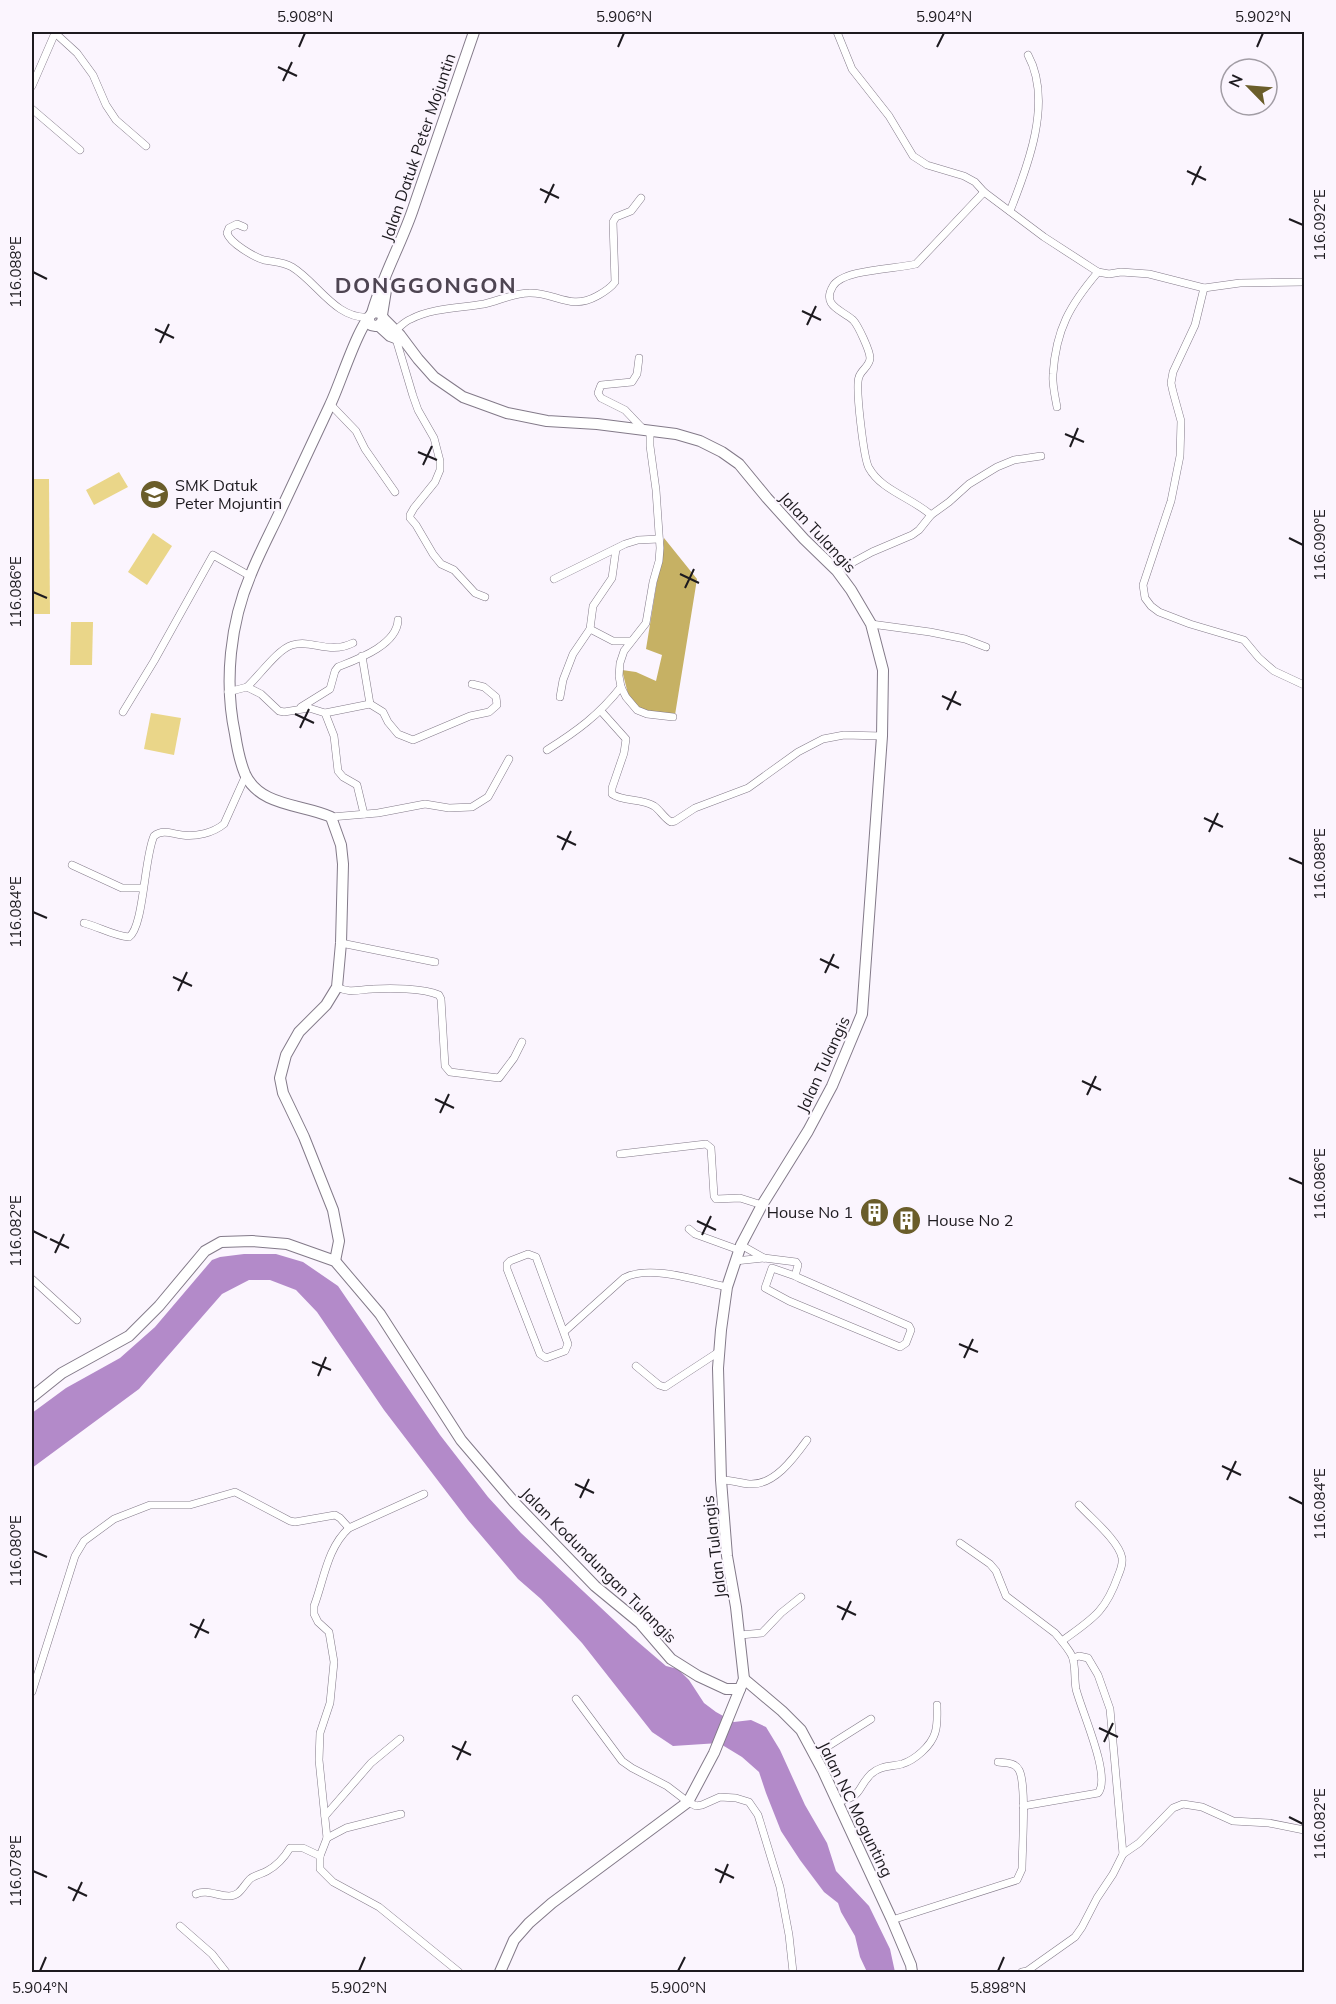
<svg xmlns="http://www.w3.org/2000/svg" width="1336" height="2004" viewBox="0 0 1336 2004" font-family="Mulish,sans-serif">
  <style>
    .green { fill: #ead689 }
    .forest { fill: #c6b164 }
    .water { fill: #b38ac9 }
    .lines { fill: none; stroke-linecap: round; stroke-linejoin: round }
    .street-casing { stroke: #837a89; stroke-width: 8 }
    .secondary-casing { stroke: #837a89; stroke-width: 12 }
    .street { stroke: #fff; stroke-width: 7 }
    .secondary { stroke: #fff; stroke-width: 10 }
    .ticks { fill: none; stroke: #1d1a1f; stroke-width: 2 }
    .labels { text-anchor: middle; stroke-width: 4.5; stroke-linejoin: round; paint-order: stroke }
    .street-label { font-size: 16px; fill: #1d1a1f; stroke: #fbf5fe }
    .poi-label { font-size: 16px; fill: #1d1a1f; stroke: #fbf5fe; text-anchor: start }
    .district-label { font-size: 22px; font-weight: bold; letter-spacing: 1.5px; fill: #4e4552; stroke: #fbf5fe }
    .neatline { fill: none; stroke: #1d1a1f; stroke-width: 2 }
    .ticks-label { font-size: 15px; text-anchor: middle; fill: #1d1a1f }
  </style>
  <rect width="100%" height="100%" fill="#fbf5fe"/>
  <!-- green -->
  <g class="green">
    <path d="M119,472L128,487L94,505L86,490Z"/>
    <path d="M32,479H49L50,614H32Z"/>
    <path d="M153,533L172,546L147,585L128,572Z"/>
    <path d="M71,622H93L92,665H70Z"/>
    <path d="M151,713L181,718L174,755L144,749Z"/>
  </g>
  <!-- forest -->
  <path class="forest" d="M664,538L697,579L675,715L638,709L629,698L622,670L636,672L656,681L662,655L646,649Z"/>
  <!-- water -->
  <path class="water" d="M244,1254H276L303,1262L338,1286L440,1435L488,1497L521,1533L631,1636L666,1666L678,1669L689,1680L704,1703L716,1712L734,1722L751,1720L766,1727L780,1750L805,1805L827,1843L836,1871L869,1906L890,1949L895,1972H867L860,1957L855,1936L841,1912L838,1903L824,1892L800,1860L781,1831L766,1793L759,1772L742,1757L719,1743L673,1746L652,1732L582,1643L541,1599L518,1579L468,1520L384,1410L317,1312L296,1290L270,1280H249L222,1294L139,1389L32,1468V1413L66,1388L120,1358L155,1327L212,1260L220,1257Z"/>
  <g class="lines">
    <defs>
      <g id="street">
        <path d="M54,32L77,53L93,75L106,105L116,120L146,146"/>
        <path d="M837,32L852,69L889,116L913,156L927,165L964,176L975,182L984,192L1044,237L1098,272L1109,274L1121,272L1149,274L1204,288L1240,283L1304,282"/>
        <path d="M32,86L55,33"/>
        <path d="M32,109L80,150"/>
        <path d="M1010,211C1028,166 1053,101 1028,55"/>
        <path d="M244,227L237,224L229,228L227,233C230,243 254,257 264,260C274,262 283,262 292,267C317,282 336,320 369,317"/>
        <path d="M1204,288L1195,325L1173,372L1171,383L1173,392L1181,421L1180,456L1171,501L1143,585L1145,598L1151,606L1159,612L1190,624L1244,640L1259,658L1274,671L1304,685"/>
        <path d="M396,330C401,326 405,321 411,319C432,308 460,308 484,304C498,301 514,293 529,293C555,292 570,311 597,296C604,292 610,289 615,282L613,222L616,217L631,211L641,198"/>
        <path d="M396,339L413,396L418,410L434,438L440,461V470L435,482L414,508L410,515V518L416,525L433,554L441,564L454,570L475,593L485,597"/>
        <path d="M639,358L637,374L632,382L601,385L598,393L601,398L625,410L644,430"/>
        <path d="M331,405L356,431L365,449L395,492"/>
        <path d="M1057,407C1055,396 1052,384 1053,374C1056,329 1070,305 1098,272"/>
        <path d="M650,431V446L656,490L660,548L659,561L653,582L646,623L624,651L620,663L619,676L621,687L626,697L637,710L647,714L673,717"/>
        <path d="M931,515C912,498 881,490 869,468C864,460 855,387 859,377C861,370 870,366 870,358C870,351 858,325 853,320C842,310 821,306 833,286C843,269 897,269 916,264L984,192"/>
        <path d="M837,571L872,552L912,535L919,530L931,515L949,502L969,484L997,467L1014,460L1041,456"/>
        <path d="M554,579L625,544L638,540L659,539"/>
        <path d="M871,624L930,632L965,639L986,647"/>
        <path d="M590,629L613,641H630"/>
        <path d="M362,656L370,704L383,712L388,722L398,734L413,740L470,716L489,712L497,705L496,697L484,687L472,684"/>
        <path d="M247,687C259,676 278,649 292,645C313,639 328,655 353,643"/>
        <path d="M228,692L247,687L261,694L279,711L284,712L309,708L325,713L334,736L338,771L343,777L357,785L364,814"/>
        <path d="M560,697L563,680L573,654L590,629L593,606L612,578L616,549"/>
        <path d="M301,707L330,689L335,671L338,667C358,659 397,645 398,620"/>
        <path d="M601,711L626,739L624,753L612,788V794C623,802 641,798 654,806C660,810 664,818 671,822L675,821L695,808L748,788L798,752L823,739L844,735L882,736"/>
        <path d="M123,712L154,661L213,555L250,576"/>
        <path d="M325,713L370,704"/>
        <path d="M547,750C577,731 599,715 621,687"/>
        <path d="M331,817L378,813L425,804L449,808L472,807L488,797L509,759"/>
        <path d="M72,865L122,888H143"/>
        <path d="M84,923C99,927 114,936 129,937C144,927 144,857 154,836C163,829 172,834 182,835C196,837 213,833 224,824L246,775"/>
        <path d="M341,943L435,962"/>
        <path d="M337,987C350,994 360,989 373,989C391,988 423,988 439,995L441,999L445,1066L450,1072L499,1078L514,1058L522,1042"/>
        <path d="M620,1154L706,1144L711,1148L714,1196L716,1199L740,1198L762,1205"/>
        <path d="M689,1229L695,1234L739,1250"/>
        <path d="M741,1245L764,1258"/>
        <path d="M528,1254L536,1257L568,1344L565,1351L546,1358L540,1354L507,1269V1264L510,1261Z"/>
        <path d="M735,1261L764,1258L796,1262L798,1265L795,1276L799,1278L909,1326L911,1330L906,1343L900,1347L789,1301L765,1288L772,1268L795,1276"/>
        <path d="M32,1279L77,1320"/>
        <path d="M565,1331L624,1278C650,1264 699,1281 727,1287"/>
        <path d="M636,1366L659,1385L665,1387L720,1351"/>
        <path d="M721,1480C731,1480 740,1483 749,1484C774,1486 794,1458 807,1440"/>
        <path d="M424,1494L349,1528C327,1548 324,1580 314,1606V1614L318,1622L329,1632L334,1662L330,1703L320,1733L319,1760L327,1838L320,1856V1869L333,1882L379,1907L459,1972"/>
        <path d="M960,1543L990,1564L996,1571L1006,1596L1055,1633C1061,1640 1068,1648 1072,1656C1076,1665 1074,1679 1076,1689C1081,1710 1112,1777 1098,1793L1023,1806"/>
        <path d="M740,1635L762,1633L781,1613L801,1597"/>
        <path d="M1062,1641C1092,1619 1105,1613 1118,1576C1120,1571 1123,1565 1122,1558C1119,1541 1091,1518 1079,1505"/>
        <path d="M1073,1658L1079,1656L1088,1658L1098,1675L1110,1709L1123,1854"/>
        <path d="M32,1692L75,1556L84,1541L114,1519L150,1505H190L235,1492L290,1521L295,1522L335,1515L340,1518L349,1528"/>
        <path d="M576,1699L622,1761L632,1768L667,1786L688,1802L696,1806L702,1805L720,1797L736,1798L749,1802L758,1815L780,1887L789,1935L793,1972"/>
        <path d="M814,1755L871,1719"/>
        <path d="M837,1802C864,1796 856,1789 871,1774C881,1765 891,1767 902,1764C915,1760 931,1746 935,1733C938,1724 937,1714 937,1705"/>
        <path d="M325,1816L371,1763L400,1739"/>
        <path d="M327,1838L346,1828L401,1814"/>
        <path d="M196,1894C207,1889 217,1896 229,1896C240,1896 243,1886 250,1879C255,1875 262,1874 267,1871C278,1865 284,1858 290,1848H303L320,1856"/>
        <path d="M892,1920L1017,1880L1022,1869C1022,1849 1027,1784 1019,1770C1015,1762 1005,1763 998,1762"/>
        <path d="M180,1926L212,1954L226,1972"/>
        <path d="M1022,1972L1027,1971L1075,1937L1082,1927L1097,1898L1113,1874L1123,1854L1139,1843L1173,1808L1183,1804L1202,1807L1233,1821L1269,1823L1304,1830"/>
      </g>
      <g id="secondary">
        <path d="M372,313C382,278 400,246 412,212L474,32"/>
        <path d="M382,315L387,284"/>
        <path d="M383,318L400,335L418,359L434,377L463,397L507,413L547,421L597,424L676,434L700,441L722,452L739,464L767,498L804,539L837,571L851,590L871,624L883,670L882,736L862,1014L832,1086L808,1131L762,1205L741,1245L727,1287L721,1330L718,1368L721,1480L727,1556L736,1607L744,1679L714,1753L688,1802L552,1903L529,1923L514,1940L500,1972"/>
        <path d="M379,326L390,336L403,341"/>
        <path d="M335,1261L339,1241L333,1210L304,1137L283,1093L280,1078L286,1055L299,1032L326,1005L337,987L341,943L343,864L341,845L331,817C303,804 260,807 245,774C240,762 237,747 235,734C224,682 230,623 251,574C259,554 269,535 278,516C295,479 313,442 330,405C340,385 359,322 374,312L381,313L383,318L381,324L376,326L371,325L369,320"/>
        <path d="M32,1397L62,1373L129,1336L159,1306L205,1251L221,1242L252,1241L287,1244L335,1261L380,1314L461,1440L514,1502L595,1586L640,1623L671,1659L698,1676L726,1689H740"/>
        <path d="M744,1679L782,1711L801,1730L823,1771L892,1920L911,1965L912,1972"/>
      </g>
    </defs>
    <!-- street casing -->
    <use href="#street" class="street-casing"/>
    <!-- secondary casing -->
    <use href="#secondary" class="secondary-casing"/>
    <!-- street -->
    <use href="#street" class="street"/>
    <!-- secondary -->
    <use href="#secondary" class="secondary"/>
  </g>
  <!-- ticks -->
  <path class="ticks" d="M299,47L305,33M618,47L624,33M937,47L944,33M1257,47L1263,33M278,67L297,76M283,81L292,62M1187,171L1206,180M1192,185L1201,166M540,189L559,198M545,203L554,184M1289,219L1303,225M33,272L47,279M802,311L821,320M807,325L816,306M155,329L174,338M160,343L169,324M1065,434L1084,442M1070,447L1078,428M418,452L437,460M423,465L432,446M1289,538L1303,545M680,574L699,583M685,588L694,569M33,592L47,598M942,696L961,705M947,710L956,691M295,714L314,723M300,728L309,709M1204,818L1223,827M1209,832L1218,813M557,836L576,845M562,850L571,831M1289,858L1303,864M33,912L47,918M820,959L839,968M825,973L834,954M173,977L192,986M178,991L187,972M1082,1081L1101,1090M1087,1095L1096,1076M435,1099L454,1108M440,1113L449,1094M1289,1178L1303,1184M697,1221L716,1230M33,1231L47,1238M702,1235L711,1216M50,1239L69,1248M55,1253L64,1234M959,1344L978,1352M964,1358L973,1339M312,1362L331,1370M318,1376L326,1357M1222,1466L1241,1475M1227,1480L1236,1461M575,1484L594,1493M1289,1497L1303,1504M580,1498L589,1479M33,1551L47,1557M837,1606L856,1615M842,1620L851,1601M190,1624L209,1633M195,1638L204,1619M1099,1728L1118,1737M1104,1742L1113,1723M452,1746L471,1755M457,1760L466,1741M1289,1817L1303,1824M715,1869L734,1878M33,1871L47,1877M720,1883L728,1864M68,1887L87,1896M73,1901L82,1882M40,1971L46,1957M359,1971L365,1957M678,1971L685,1957M998,1971L1004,1957"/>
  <!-- icons -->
  <defs>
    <symbol id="school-disc" viewBox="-11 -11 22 22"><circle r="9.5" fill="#6a5d2a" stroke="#fbf5fe"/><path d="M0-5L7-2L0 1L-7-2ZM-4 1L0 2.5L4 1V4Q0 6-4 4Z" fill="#fff"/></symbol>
    <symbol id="building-disc" viewBox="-11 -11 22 22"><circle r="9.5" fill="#6a5d2a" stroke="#fbf5fe"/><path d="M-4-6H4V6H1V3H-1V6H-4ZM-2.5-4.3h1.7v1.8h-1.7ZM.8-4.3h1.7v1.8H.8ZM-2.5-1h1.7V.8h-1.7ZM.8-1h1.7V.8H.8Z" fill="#fff"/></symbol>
  </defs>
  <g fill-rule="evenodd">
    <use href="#school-disc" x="138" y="478" width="33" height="33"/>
    <use href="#building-disc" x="858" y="1196" width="33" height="33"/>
    <use href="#building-disc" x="890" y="1204" width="33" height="33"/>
  </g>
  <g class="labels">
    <!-- street labels -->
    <g class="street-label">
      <text transform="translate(418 147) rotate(-71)" y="6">Jalan Datuk Peter Mojuntin</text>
      <text transform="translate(818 532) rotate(47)" y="6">Jalan Tulangis</text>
      <text transform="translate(823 1064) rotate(-65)" y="6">Jalan Tulangis</text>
      <text transform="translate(714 1547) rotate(-97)" y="6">Jalan Tulangis</text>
      <text transform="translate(599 1565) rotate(45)" y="6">Jalan Kodundungan Tulangis</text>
      <text transform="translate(856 1809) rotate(64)" y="6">Jalan NC Mogunting</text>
    </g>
    <!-- poi labels -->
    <g class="poi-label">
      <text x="175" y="491">SMK Datuk<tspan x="175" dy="18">Peter Mojuntin</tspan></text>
      <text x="853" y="1218" text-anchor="end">House No 1</text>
      <text x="927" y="1226">House No 2</text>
    </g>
    <!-- district labels -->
    <g class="district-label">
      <text x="426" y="293">DONGGONGON</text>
    </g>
  </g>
  <!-- border -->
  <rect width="1336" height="2004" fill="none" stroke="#fbf5fe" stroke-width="66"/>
  <!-- north arrow -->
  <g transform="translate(1249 87) rotate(295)"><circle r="28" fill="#fbf5fe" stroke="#a29da5" stroke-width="1.5"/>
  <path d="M0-4.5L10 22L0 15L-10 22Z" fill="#6a5d2a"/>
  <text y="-9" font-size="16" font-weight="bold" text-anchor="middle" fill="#1d1a1f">N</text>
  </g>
  <rect x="33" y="33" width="1270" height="1938" class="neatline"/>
  <g class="ticks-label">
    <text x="305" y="22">5.908°N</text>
    <text x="624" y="22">5.906°N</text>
    <text x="944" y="22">5.904°N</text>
    <text x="1263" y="22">5.902°N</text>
    <text transform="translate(1320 225) rotate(-90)" y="5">116.092°E</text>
    <text transform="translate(16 272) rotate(-90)" y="5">116.088°E</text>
    <text transform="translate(1320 545) rotate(-90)" y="5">116.090°E</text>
    <text transform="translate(16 592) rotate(-90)" y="5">116.086°E</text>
    <text transform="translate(1320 864) rotate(-90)" y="5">116.088°E</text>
    <text transform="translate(16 912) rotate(-90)" y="5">116.084°E</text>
    <text transform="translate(1320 1184) rotate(-90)" y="5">116.086°E</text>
    <text transform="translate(16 1231) rotate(-90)" y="5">116.082°E</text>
    <text transform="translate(1320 1504) rotate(-90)" y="5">116.084°E</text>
    <text transform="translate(16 1551) rotate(-90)" y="5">116.080°E</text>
    <text transform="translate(1320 1824) rotate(-90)" y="5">116.082°E</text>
    <text transform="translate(16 1871) rotate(-90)" y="5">116.078°E</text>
    <text x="40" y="1993">5.904°N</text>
    <text x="359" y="1993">5.902°N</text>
    <text x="678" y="1993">5.900°N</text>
    <text x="998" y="1993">5.898°N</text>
  </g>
</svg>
